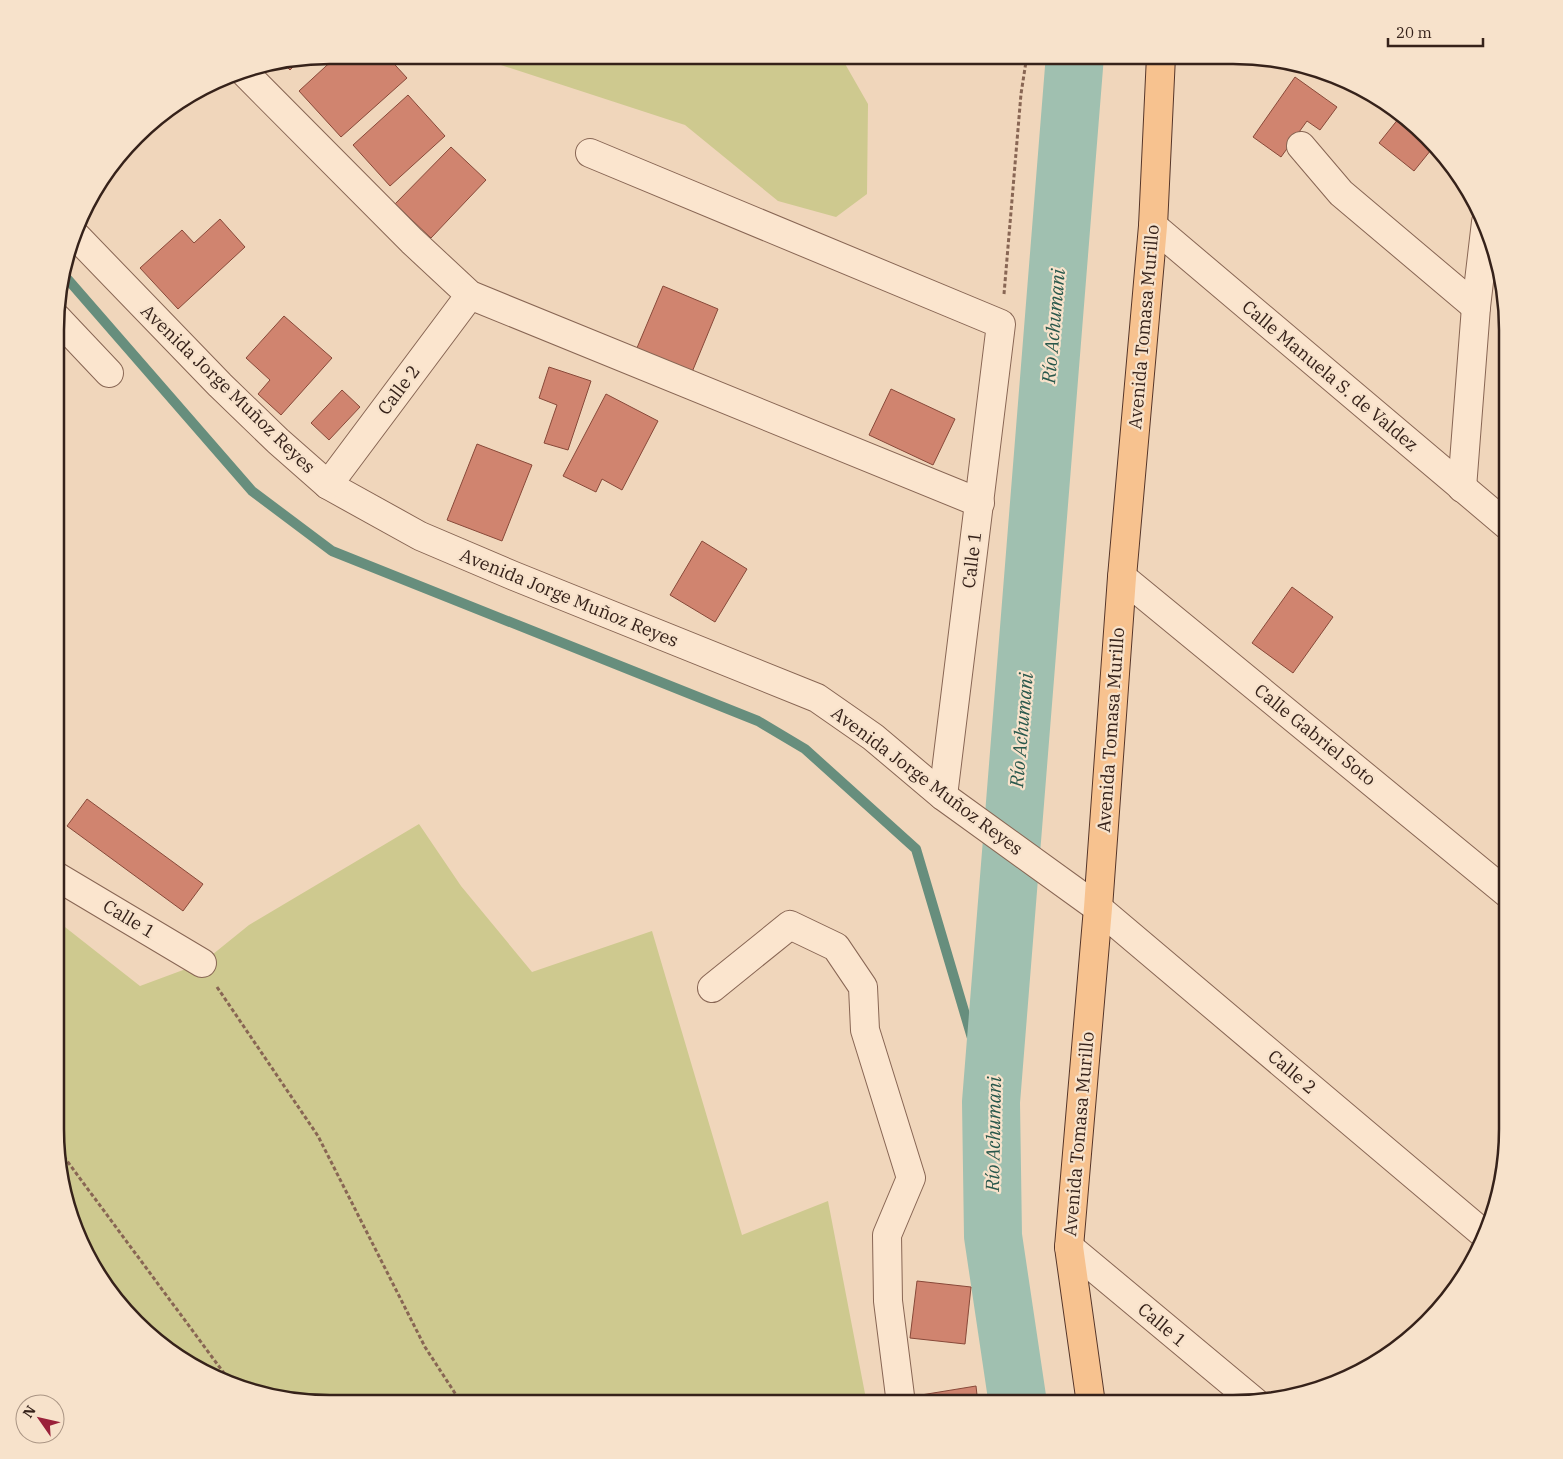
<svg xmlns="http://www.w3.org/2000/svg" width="1563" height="1459" viewBox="0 0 1563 1459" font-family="'IBM Plex Serif',serif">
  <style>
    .green { fill: #cec98f }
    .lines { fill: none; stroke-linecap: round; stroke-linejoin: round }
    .stream { stroke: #678e7d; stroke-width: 10 }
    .river { stroke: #a0c0b0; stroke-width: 58 }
    .building { fill: #d0846f; stroke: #884939 }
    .minor-casing { stroke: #886654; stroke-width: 30 }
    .major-casing { stroke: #553529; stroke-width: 30 }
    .path { stroke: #886654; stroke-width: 3; stroke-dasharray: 4 2.5; stroke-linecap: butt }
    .minor { stroke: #fbe5ce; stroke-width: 28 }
    .major { stroke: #f7c28f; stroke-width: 28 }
    .labels { text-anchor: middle; stroke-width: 4.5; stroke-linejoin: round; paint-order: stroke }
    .street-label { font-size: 18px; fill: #36221a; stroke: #f7e2cb }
    .water-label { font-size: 19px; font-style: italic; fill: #28574b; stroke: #f7e2cb }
    .rim { fill: none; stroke: #36221a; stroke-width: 2.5 }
  </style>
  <rect width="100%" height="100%" fill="#f0d6bb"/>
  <!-- green -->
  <g class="green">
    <path d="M470,55H840L868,104L867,194L836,217L778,201L685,125Z"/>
    <path d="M419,824L461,886L532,972L652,931L742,1235L828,1201L867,1404H330L276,1399L209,1376L123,1310L76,1234L56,1147V920L140,986L202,963L249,925Z"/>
  </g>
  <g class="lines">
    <!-- stream -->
    <path class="stream" d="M64,275L252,491L332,551L758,721L805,749L916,849L991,1102"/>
    <!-- river -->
    <path class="river" d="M1018,1404L993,1236L991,1102L1075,55"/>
  </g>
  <!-- building -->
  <g class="building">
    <path d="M338,55H386L407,78L341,137L299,91Z"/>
    <path d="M300,60L290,70L283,63Z"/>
    <path d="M1295,77L1337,107L1320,130L1307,121L1281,157L1253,137Z"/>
    <path d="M408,95L445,136L390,186L353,145Z"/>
    <path d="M1399,118L1435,145L1414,171L1379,143Z"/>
    <path d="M451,147L486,180L431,238L395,204Z"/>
    <path d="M220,219L245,247L178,309L140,268L182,230L194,243Z"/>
    <path d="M663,286L718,309L690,377L634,355Z"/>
    <path d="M284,316L332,358L281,415L258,394L270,380L246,358Z"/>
    <path d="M549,367L591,381L568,450L544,443L557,405L539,398Z"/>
    <path d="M891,389L955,419L933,465L869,435Z"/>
    <path d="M342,390L360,407L329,440L311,423Z"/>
    <path d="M606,394L658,421L622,490L602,479L596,492L563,476Z"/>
    <path d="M477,444L532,465L502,541L447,520Z"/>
    <path d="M702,541L747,569L715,622L670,595Z"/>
    <path d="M1292,587L1333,617L1293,673L1252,643Z"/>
    <path d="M87,799L203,884L183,911L67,826Z"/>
    <path d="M917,1281L971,1287L965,1344L910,1338Z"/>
    <path d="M976,1386L978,1404H922L921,1395Z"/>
  </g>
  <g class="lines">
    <defs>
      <g id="minor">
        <path d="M242,70L412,241L470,295L980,503"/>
        <path d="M1301,146L1341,193L1476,307"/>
        <path d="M590,153L1001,324L943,796"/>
        <path d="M1153,226L1508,526"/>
        <path d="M77,237L220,385L278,441L328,485L420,536L514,576L817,698L873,737L943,796L1098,908L1485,1235"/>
        <path d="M57,318L109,373"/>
        <path d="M328,485L470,295"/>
        <path d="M1462,488L1476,307L1486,222"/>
        <path d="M1122,577L1508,894"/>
        <path d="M56,876L202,963"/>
        <path d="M712,988L790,925L836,947L863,987L865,1030L911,1178L887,1235L888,1301L901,1404"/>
        <path d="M1069,1247L1255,1402"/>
      </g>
      <path id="major" d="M1091,1404L1069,1247L1098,908L1122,577L1153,226L1161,56"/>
    </defs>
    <!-- minor casing -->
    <use href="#minor" class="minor-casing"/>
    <!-- major casing -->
    <use href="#major" class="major-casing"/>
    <!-- path -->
    <g class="path">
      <path d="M1004,294L1021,94L1027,55"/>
      <path d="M217,987L318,1136L425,1347L462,1404"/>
      <path d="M56,1146L232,1384"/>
    </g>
    <!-- minor -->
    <use href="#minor" class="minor"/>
    <!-- major -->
    <use href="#major" class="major"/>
  </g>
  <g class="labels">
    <!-- street labels -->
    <g class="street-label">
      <text transform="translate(1144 327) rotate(-85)" y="6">Avenida Tomasa Murillo</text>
      <text transform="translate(1330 376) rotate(40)" y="6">Calle Manuela S. de Valdez</text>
      <text transform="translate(228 389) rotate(44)" y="6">Avenida Jorge Muñoz Reyes</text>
      <text transform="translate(399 390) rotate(-53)" y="6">Calle 2</text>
      <text transform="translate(972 560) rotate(-83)" y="6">Calle 1</text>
      <text transform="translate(569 598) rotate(22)" y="6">Avenida Jorge Muñoz Reyes</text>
      <text transform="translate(1111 730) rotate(-86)" y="6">Avenida Tomasa Murillo</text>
      <text transform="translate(1315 735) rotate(39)" y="6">Calle Gabriel Soto</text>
      <text transform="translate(927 781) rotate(37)" y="6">Avenida Jorge Muñoz Reyes</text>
      <text transform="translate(129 919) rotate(31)" y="6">Calle 1</text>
      <text transform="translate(1292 1072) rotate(40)" y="6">Calle 2</text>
      <text transform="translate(1079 1134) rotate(-85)" y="6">Avenida Tomasa Murillo</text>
      <text transform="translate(1162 1325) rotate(40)" y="6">Calle 1</text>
    </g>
    <!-- water labels -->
    <g class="water-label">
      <text transform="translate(1053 326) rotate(-85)" y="7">Río Achumani</text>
      <text transform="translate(1021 730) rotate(-85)" y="7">Río Achumani</text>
      <text transform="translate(993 1134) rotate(-89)" y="7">Río Achumani</text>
    </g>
  </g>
  <!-- crop -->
  <path d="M0 0H1563V1459H0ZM330 64H1233A266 266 0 0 1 1499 330V1129A266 266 0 0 1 1233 1395H330A266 266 0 0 1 64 1129V330A266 266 0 0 1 330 64Z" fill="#f7e2cb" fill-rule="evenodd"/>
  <path class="rim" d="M330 64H1233A266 266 0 0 1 1499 330V1129A266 266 0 0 1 1233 1395H330A266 266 0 0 1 64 1129V330A266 266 0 0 1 330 64Z"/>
  <!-- north arrow -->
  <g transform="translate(40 1419) rotate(304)"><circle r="24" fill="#f7e2cb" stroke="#aa9584"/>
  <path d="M0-4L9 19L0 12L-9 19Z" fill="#9a213a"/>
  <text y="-8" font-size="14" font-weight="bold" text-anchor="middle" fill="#36221a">N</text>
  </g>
  <!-- scale -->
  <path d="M1388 38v8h95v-8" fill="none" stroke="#36221a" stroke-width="2.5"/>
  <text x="1396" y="38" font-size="15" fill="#36221a" stroke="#f7e2cb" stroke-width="4" paint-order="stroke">20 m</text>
</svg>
